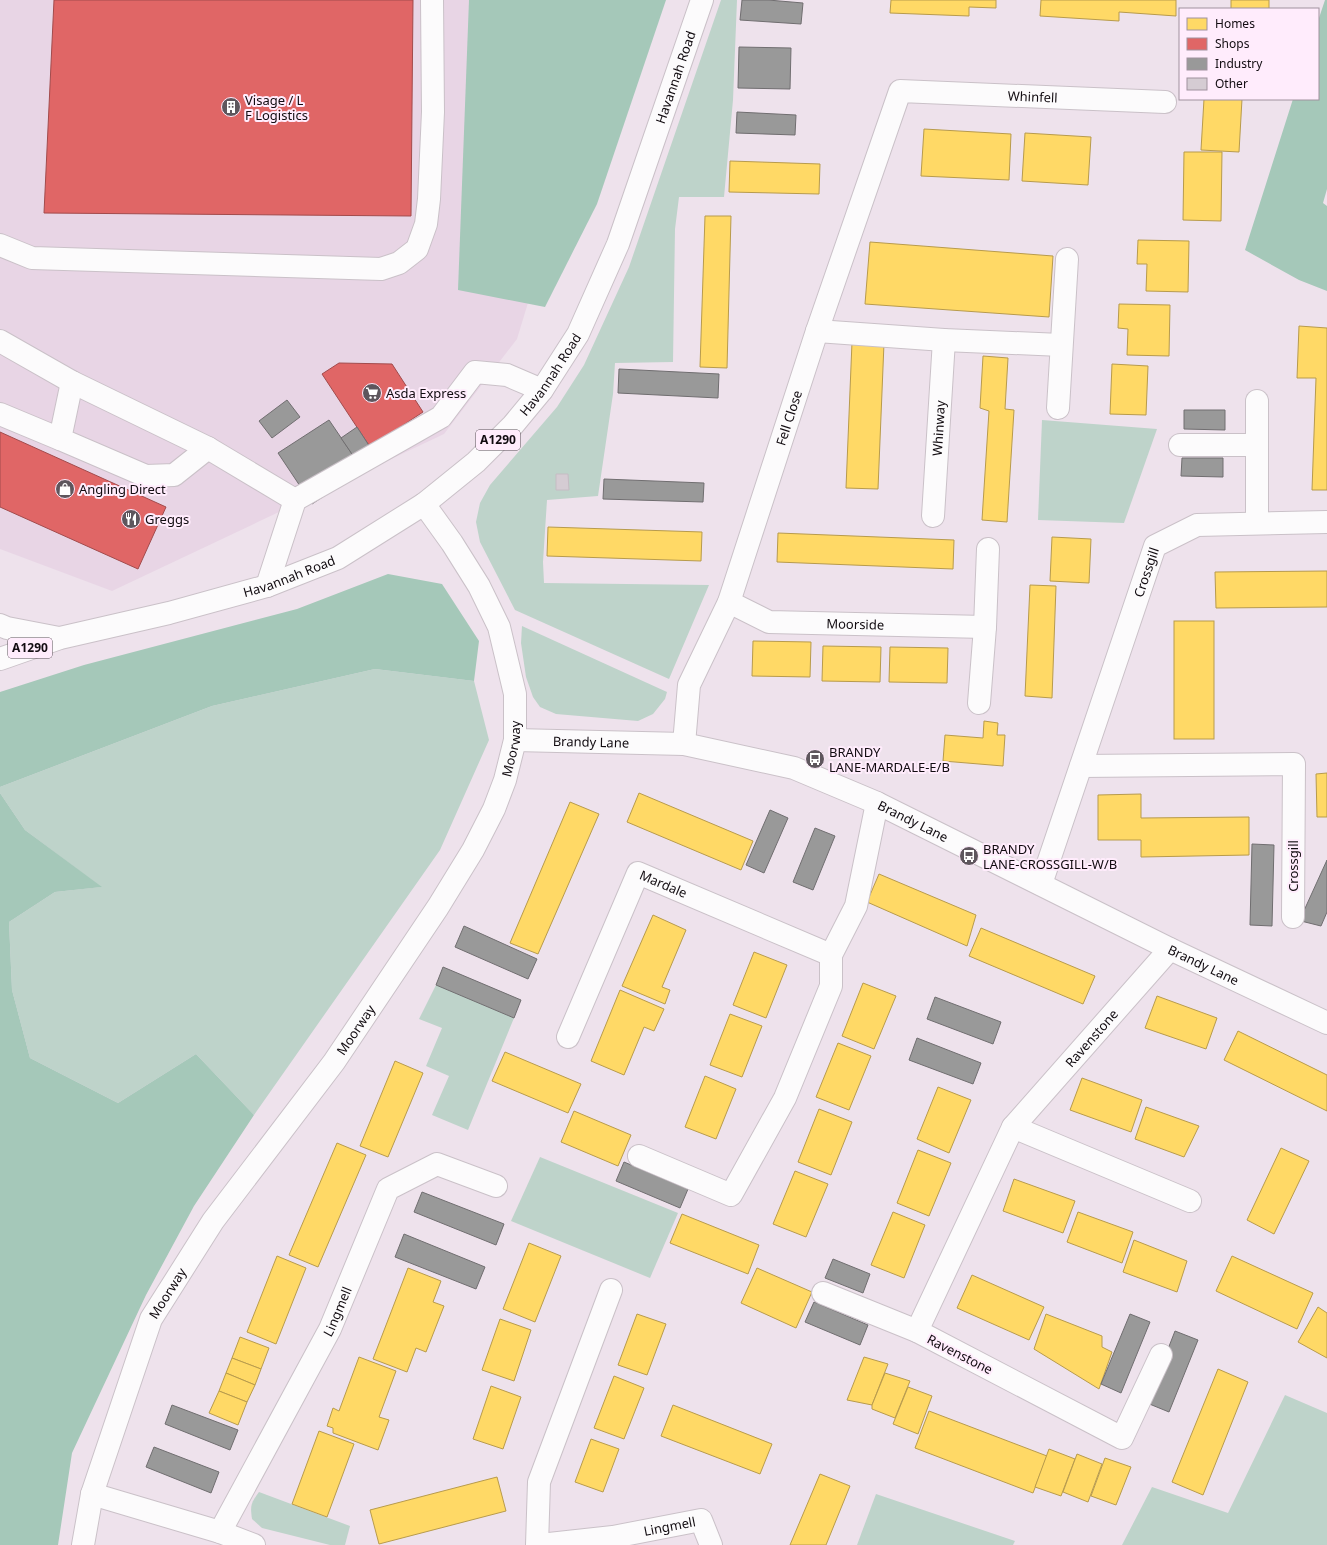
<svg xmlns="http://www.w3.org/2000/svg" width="1327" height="1545" viewBox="0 0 1327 1545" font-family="'Noto Sans',sans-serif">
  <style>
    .built { fill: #e8d5e5 }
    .green { fill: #bed3ca }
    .forest { fill: #a5c8b9 }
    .homes { fill: #ffd966; stroke: #b89b4c }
    .shops { fill: #e06666; stroke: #a24b4c }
    .industry { fill: #999; stroke: #706e70 }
    .building { fill: #d5ccd3; stroke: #c5bcc3 }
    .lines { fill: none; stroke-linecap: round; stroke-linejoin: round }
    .minor-casing { stroke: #cac1c8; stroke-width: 24 }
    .major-casing { stroke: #cac1c8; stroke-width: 24 }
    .minor { stroke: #fcfbfc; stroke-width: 22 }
    .major { stroke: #fcfbfc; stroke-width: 22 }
    .labels { text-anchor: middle; stroke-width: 4; stroke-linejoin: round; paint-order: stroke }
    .shield { fill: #ffecfc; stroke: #584e57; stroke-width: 1 }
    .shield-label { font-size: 12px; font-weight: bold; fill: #110b10 }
    .street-label { font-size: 13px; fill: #110b10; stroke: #ffecfc }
    .poi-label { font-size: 13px; fill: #110b10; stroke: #ffecfc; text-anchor: start }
  </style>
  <rect width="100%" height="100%" fill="#eee2ec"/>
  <!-- built -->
  <path class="built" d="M0,0H620L517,339L444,434L112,591L0,549Z"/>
  <!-- green -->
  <g class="green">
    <path d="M721,0H737L733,100L724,197H679L675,229L673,362L615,363L613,394L598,496L547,500L543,562L544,583L709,585L669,679L515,610L480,542L476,522L480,503L490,485L557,407L584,365L629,267Z"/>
    <path d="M1042,420L1157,429L1124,523L1038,520Z"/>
    <path d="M522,626L667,692L665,699L653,714L638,721L556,714L540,707L533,697L526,677L521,643Z"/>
    <path d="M375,669L474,681L489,740L440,850L254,1115L196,1054L118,1103L30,1058L12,990L9,922L55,892L101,887L25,830L0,793V787L212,706Z"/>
    <path d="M436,985L514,1018L468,1130L432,1115L449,1076L426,1066L442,1028L419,1019Z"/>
    <path d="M540,1157L678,1213L650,1278L511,1221Z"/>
    <path d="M1285,1395L1327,1413V1545H1122L1152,1487L1228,1513Z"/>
    <path d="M259,1492L350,1526L345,1545H330L262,1528L252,1519C250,1505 251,1503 259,1492Z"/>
    <path d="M876,1494L1015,1541L1013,1545H857Z"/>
  </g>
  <!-- forest -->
  <g class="forest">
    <path d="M469,0H666L597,204L545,307L458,290Z"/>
    <path d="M1325,0H1327V189L1323,203L1327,206V291L1299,280L1245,250L1293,99H1318V21Z"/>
    <path d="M388,574L442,584L479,641L474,681L375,669L212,706L0,787V692L84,665L297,609Z"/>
    <path d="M0,793L25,830L102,887L55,892L9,922L12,990L30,1058L118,1103L196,1054L254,1115L194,1206L146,1295L72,1453L58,1545H0Z"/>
  </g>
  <!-- homes -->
  <g class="homes">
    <path d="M891,0H996V8L969,7V16L890,13Z"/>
    <path d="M1041,0H1176V16L1119,12V21L1040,16Z"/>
    <rect x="1231" y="0" width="38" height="9"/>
    <path d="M1204,99H1242L1239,152L1201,150Z"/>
    <path d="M924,129L1011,134L1009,180L921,176Z"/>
    <path d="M1025,133L1091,137L1088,185L1022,181Z"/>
    <path d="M1184,152H1222L1221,221L1183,220Z"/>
    <path d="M730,161L820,164L819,194L729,192Z"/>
    <path d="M705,216H731L727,368L700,367Z"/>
    <path d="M1138,240L1189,241L1188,292L1146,291L1147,264H1137Z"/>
    <path d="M870,242L1053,256L1049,317L865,304Z"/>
    <path d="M1119,304L1170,305L1169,356L1127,355L1128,329L1118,328Z"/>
    <path d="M1299,326L1327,328V490H1312L1316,378H1297Z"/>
    <path d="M852,342L884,343L878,489L846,488Z"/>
    <path d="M983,356L1008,358L1005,409L1014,410L1007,522L982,520L989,411L980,408Z"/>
    <path d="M1112,364L1148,366L1146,415L1110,414Z"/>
    <path d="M548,527L702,532L701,561L547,556Z"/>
    <path d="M778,533L954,540L953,569L777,562Z"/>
    <path d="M1052,537L1091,539L1089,583L1050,581Z"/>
    <path d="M1327,571V607L1216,608L1215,572Z"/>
    <path d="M1030,585L1056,586L1052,698L1025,696Z"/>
    <rect x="1174" y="621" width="40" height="118"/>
    <path d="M753,641L811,642L810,677L752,676Z"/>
    <path d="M823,646L881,647L880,682L822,681Z"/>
    <path d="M890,647L948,648L947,683L889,682Z"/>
    <path d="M984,721L998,723L997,735H1005L1003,766L943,761L945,735L983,738Z"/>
    <path d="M1327,773V817H1317L1316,774Z"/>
    <path d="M639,793L753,841L741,870L627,822Z"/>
    <path d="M1141,794V818L1249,817V855L1141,857V840H1098V795Z"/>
    <path d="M570,802L599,814L538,954L510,943Z"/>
    <path d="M879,874L976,915L967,946L867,902Z"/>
    <path d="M653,915L686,930L662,987L670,990L665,1004L622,986Z"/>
    <path d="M981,928L1095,976L1083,1004L969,956Z"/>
    <path d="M754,952L787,965L766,1018L733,1005Z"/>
    <path d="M863,983L896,996L874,1049L842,1036Z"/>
    <path d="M620,990L664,1009L654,1031L644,1027L624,1075L591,1061Z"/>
    <path d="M1157,996L1217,1018L1206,1049L1145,1028Z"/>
    <path d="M730,1014L762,1026L742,1077L710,1065Z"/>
    <path d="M1238,1031L1327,1075V1111L1224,1060Z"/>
    <path d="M838,1043L871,1056L849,1110L816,1097Z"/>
    <path d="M505,1052L581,1084L568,1113L492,1081Z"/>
    <path d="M395,1061L423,1073L388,1157L360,1146Z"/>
    <path d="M705,1076L736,1089L716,1139L685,1127Z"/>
    <path d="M1082,1078L1142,1100L1131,1132L1070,1110Z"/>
    <path d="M938,1087L971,1100L949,1153L917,1139Z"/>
    <path d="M1146,1107L1199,1126L1184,1157L1135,1139Z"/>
    <path d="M819,1109L852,1122L831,1175L798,1162Z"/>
    <path d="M574,1111L631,1135L618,1166L561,1142Z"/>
    <path d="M337,1143L366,1155L318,1267L289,1255Z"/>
    <path d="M1281,1148L1309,1161L1274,1234L1247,1220Z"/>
    <path d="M918,1150L951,1163L929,1216L897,1203Z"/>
    <path d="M795,1171L828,1184L806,1237L773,1224Z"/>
    <path d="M1014,1179L1075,1201L1063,1233L1003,1211Z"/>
    <path d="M893,1212L925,1225L904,1278L871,1265Z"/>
    <path d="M1078,1212L1133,1232L1122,1263L1067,1242Z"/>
    <path d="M682,1214L759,1245L748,1274L670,1243Z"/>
    <path d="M1134,1240L1187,1261L1177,1292L1123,1272Z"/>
    <path d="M529,1243L561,1256L535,1322L503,1309Z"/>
    <path d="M277,1256L306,1268L276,1344L247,1332Z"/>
    <path d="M1232,1256L1313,1293L1297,1329L1216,1291Z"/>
    <path d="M408,1268L441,1281L433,1302L444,1306L426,1352L416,1348L407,1372L373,1359Z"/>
    <path d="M757,1268L812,1292L796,1328L741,1303Z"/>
    <path d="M972,1275L1044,1307L1029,1340L957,1308Z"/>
    <path d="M1318,1307L1327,1313V1358L1298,1342Z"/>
    <path d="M637,1314L666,1324L647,1375L618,1365Z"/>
    <path d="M1046,1314L1102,1336V1347L1112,1352L1099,1389L1034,1349Z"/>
    <path d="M500,1319L531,1330L514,1381L482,1370Z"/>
    <path d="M240,1337L269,1348L261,1369L232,1358Z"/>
    <path d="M359,1357L396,1371L379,1417L389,1420L378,1450L333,1433V1428L327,1426L333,1408L339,1411Z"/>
    <path d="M864,1357L888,1364L872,1405L847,1400Z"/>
    <path d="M232,1358L261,1369L255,1385L226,1373Z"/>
    <path d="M1218,1369L1248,1382L1203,1495L1172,1482Z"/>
    <path d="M226,1373L255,1385L247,1402L219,1391Z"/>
    <path d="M885,1373L910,1381L895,1418L872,1409V1405Z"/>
    <path d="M614,1376L644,1388L624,1439L594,1428Z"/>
    <path d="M491,1386L521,1397L503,1449L473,1439Z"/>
    <path d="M908,1387L932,1396L918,1434L893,1424Z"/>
    <path d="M219,1391L247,1402L238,1425L209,1413Z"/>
    <path d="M673,1405L772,1444L760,1474L661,1436Z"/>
    <path d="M929,1411L1047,1456L1033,1493L915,1448Z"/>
    <path d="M319,1431L354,1444L327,1517L292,1504Z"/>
    <path d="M591,1439L619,1449L603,1492L575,1482Z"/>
    <path d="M1049,1449L1075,1459L1061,1496L1035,1487Z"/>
    <path d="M1077,1454L1102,1464L1088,1502L1063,1492Z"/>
    <path d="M1105,1458L1131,1467L1116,1505L1091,1496Z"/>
    <path d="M820,1474L850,1486L826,1545H790Z"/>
    <path d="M497,1477L506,1511L379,1544L370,1510Z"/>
  </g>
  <!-- shops -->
  <g class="shops">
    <path d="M54,0H413L411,216L44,213Z"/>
    <path d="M339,363L392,364L423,412L370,447L322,374Z"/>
    <path d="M0,432L166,507L138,569L0,507Z"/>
  </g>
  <!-- industry -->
  <g class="industry">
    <path d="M742,0H768L803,3L801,24L740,20Z"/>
    <path d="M739,47L791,48L790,89L738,88Z"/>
    <path d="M737,112L796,115L795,135L736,133Z"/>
    <path d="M619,369L719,374L718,398L618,393Z"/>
    <path d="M287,400L300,417L272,438L259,421Z"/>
    <path d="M1184,410H1225V430L1184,429Z"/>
    <path d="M329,420L363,470L312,504L278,453Z"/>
    <path d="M357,427L370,447L354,457L341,438Z"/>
    <path d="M1182,458H1223V477L1181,476Z"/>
    <path d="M604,479L704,483L703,502L603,499Z"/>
    <path d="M770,810L788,818L764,873L746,865Z"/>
    <path d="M815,828L835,836L813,890L793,882Z"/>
    <path d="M1252,844L1274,845L1272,926L1250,925Z"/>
    <path d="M1327,860V912L1321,926L1301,921L1302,915Z"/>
    <path d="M464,926L537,959L528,979L455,947Z"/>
    <path d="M443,967L521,1000L514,1018L436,985Z"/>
    <path d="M935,997L1001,1022L993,1044L927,1019Z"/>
    <path d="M917,1038L981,1063L973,1084L909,1060Z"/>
    <path d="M624,1162L688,1189L680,1208L616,1181Z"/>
    <path d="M422,1192L504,1224L496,1245L414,1212Z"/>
    <path d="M404,1234L485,1267L476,1289L395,1257Z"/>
    <path d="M833,1259L870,1274L863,1293L825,1278Z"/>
    <path d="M814,1302L868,1325L860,1345L805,1322Z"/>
    <path d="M1130,1314L1150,1322L1121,1393L1101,1384Z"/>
    <path d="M1175,1331L1198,1340L1169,1412L1147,1403Z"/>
    <path d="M172,1405L238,1430L230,1450L165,1424Z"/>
    <path d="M154,1447L219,1472L211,1493L146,1467Z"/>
  </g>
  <!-- building -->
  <path class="building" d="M556,474H568L569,490H556Z"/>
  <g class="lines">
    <defs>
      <g id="minor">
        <path d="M0,245L32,258L381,269L399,263L417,249L426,224L429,199L433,112L432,0"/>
        <path d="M817,331L944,340L1061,345"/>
        <path d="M0,341L72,382L208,448L295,500"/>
        <path d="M72,382L60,439L146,476L174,475L208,448"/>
        <path d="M1257,401V523"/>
        <path d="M1058,408L1067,259"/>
        <path d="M0,414L60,439"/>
        <path d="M1180,445H1257"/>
        <path id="s1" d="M933,516L944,340"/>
        <path d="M267,586L295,500L441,417L475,372L507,375L542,390"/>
        <path id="s2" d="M729,602L769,622L985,627"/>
        <path d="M979,703L985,627L988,549"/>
        <path id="s3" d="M515,740L684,744L794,768L877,803L1170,949L1327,1023"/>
        <path id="s4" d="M684,744L689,685L729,602L817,331L900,91L1165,102"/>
        <path d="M1081,766L1294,764L1293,917"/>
        <path id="s5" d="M1041,884L1155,546L1197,525L1327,522"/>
        <path id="s6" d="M568,1037L638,873L831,955"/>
        <path d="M1013,1127L1190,1201"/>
        <path d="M639,1156L731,1195L785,1098L831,986V955L856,906L877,803"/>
        <path d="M823,1293L917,1331"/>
        <path id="s7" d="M1161,1355L1122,1438L917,1331L1013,1127L1170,949"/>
        <path d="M92,1494L220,1532L254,1545"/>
        <path id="s8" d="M220,1532L330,1329L388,1189L437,1164L496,1186"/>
        <path id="s9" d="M83,1545L92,1494L151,1319L213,1221L334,1062L438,907L473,850L494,809L505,780L515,740V694L499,627L479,586L452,543L424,504"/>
        <path d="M537,1545L539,1482L611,1290"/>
        <path id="s10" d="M540,1545L613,1537L701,1520L711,1545"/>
      </g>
      <g id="major">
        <path d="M0,625L7,628L59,638"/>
        <path id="s11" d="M0,659L60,638L169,613L267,586L338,558L424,504L476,462L513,425L542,390L578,334L618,244L702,0"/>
      </g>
    </defs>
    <!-- minor casing -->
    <use href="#minor" class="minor-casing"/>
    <!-- major casing -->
    <use href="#major" class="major-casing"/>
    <!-- minor -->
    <use href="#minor" class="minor"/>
    <!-- major -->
    <use href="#major" class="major"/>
  </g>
  <!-- icons -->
  <defs>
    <symbol id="building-disc" viewBox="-11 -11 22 22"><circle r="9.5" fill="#5e565d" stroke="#ffecfc"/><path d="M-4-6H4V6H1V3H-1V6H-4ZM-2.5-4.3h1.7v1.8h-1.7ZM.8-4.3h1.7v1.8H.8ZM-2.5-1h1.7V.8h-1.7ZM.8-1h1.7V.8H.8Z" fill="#fff"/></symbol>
    <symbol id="supermarket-disc" viewBox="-11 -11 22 22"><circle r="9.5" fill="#5e565d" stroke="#ffecfc"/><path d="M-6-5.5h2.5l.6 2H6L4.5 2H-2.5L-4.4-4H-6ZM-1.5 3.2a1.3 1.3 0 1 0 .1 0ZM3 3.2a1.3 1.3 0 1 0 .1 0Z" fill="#fff"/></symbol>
    <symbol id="shop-disc" viewBox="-11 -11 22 22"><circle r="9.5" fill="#5e565d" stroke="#ffecfc"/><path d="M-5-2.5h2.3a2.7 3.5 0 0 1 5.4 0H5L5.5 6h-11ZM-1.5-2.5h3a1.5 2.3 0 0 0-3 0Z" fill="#fff"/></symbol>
    <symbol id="restaurant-disc" viewBox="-11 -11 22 22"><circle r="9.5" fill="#5e565d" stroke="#ffecfc"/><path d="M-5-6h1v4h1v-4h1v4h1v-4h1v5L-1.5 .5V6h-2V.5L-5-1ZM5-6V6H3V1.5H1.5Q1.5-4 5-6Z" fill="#fff"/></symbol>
    <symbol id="bus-disc" viewBox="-11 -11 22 22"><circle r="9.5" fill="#5e565d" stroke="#ffecfc"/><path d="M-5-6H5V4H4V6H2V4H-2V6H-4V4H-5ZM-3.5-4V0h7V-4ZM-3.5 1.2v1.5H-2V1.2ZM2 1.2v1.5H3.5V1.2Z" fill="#fff"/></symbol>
  </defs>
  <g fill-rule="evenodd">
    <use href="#building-disc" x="220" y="96" width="22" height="22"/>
    <use href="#supermarket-disc" x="361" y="382" width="22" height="22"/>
    <use href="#shop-disc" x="54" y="478" width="22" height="22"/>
    <use href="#restaurant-disc" x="120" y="508" width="22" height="22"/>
    <use href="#bus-disc" x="804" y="748" width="22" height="22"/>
    <use href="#bus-disc" x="958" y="845" width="22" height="22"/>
  </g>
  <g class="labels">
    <!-- shield labels -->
    <g class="shield">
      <rect x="476" y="430" width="44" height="20" rx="3"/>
      <rect x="8" y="638" width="44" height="20" rx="3"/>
    </g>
    <g class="shield-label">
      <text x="498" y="444">A1290</text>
      <text x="30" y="652">A1290</text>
    </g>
    <!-- street labels -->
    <g class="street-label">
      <text dy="5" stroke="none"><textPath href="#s11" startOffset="961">Havannah Road</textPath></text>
      <text dy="5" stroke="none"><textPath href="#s4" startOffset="823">Whinfell</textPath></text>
      <text dy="5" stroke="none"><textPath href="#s11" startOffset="637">Havannah Road</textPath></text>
      <text dy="5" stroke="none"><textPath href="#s4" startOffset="345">Fell Close</textPath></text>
      <text dy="5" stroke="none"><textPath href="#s1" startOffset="88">Whinway</textPath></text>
      <text dy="5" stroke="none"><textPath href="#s5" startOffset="329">Crossgill</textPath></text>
      <text dy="5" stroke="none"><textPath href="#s11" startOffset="301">Havannah Road</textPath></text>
      <text dy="5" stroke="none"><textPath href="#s2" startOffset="131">Moorside</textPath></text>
      <text dy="5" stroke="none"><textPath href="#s3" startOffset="76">Brandy Lane</textPath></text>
      <text dy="5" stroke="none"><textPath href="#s9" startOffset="915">Moorway</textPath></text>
      <text dy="5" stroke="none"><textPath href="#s3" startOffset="412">Brandy Lane</textPath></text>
      <text transform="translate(1293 866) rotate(-90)" y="5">Crossgill</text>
      <text dy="5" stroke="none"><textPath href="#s6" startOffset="206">Mardale</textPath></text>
      <text dy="5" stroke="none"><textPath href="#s3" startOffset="736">Brandy Lane</textPath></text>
      <text dy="5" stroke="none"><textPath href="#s9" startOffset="591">Moorway</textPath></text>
      <text dy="5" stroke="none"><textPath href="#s7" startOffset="667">Ravenstone</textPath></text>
      <text dy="5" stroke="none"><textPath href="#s9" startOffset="267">Moorway</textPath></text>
      <text dy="5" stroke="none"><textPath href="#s8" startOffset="250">Lingmell</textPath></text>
      <text transform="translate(960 1354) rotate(27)" y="5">Ravenstone</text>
      <text dy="5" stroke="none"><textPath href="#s10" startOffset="131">Lingmell</textPath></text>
    </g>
    <!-- poi labels -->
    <g class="poi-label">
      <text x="245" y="105">Visage / L<tspan x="245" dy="15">F Logistics</tspan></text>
      <text x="386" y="398">Asda Express</text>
      <text x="79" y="494">Angling Direct</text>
      <text x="145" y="524">Greggs</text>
      <text x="829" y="757">BRANDY<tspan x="829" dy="15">LANE-MARDALE-E/B</tspan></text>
      <text x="983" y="854">BRANDY<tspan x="983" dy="15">LANE-CROSSGILL-W/B</tspan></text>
    </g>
  </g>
  <!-- legend -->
  <rect x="1179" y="8" width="140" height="92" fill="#ffecfc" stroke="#a0929e"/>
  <rect x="1187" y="18" width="20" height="12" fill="#ffd966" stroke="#a0929e"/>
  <text x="1215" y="28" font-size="12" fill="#110b10">Homes</text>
  <rect x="1187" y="38" width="20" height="12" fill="#e06666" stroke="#a0929e"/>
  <text x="1215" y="48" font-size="12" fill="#110b10">Shops</text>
  <rect x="1187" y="58" width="20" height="12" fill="#999999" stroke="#a0929e"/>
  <text x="1215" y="68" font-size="12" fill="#110b10">Industry</text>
  <rect x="1187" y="78" width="20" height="12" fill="#d5ccd3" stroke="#a0929e"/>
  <text x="1215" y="88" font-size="12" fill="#110b10">Other</text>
</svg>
